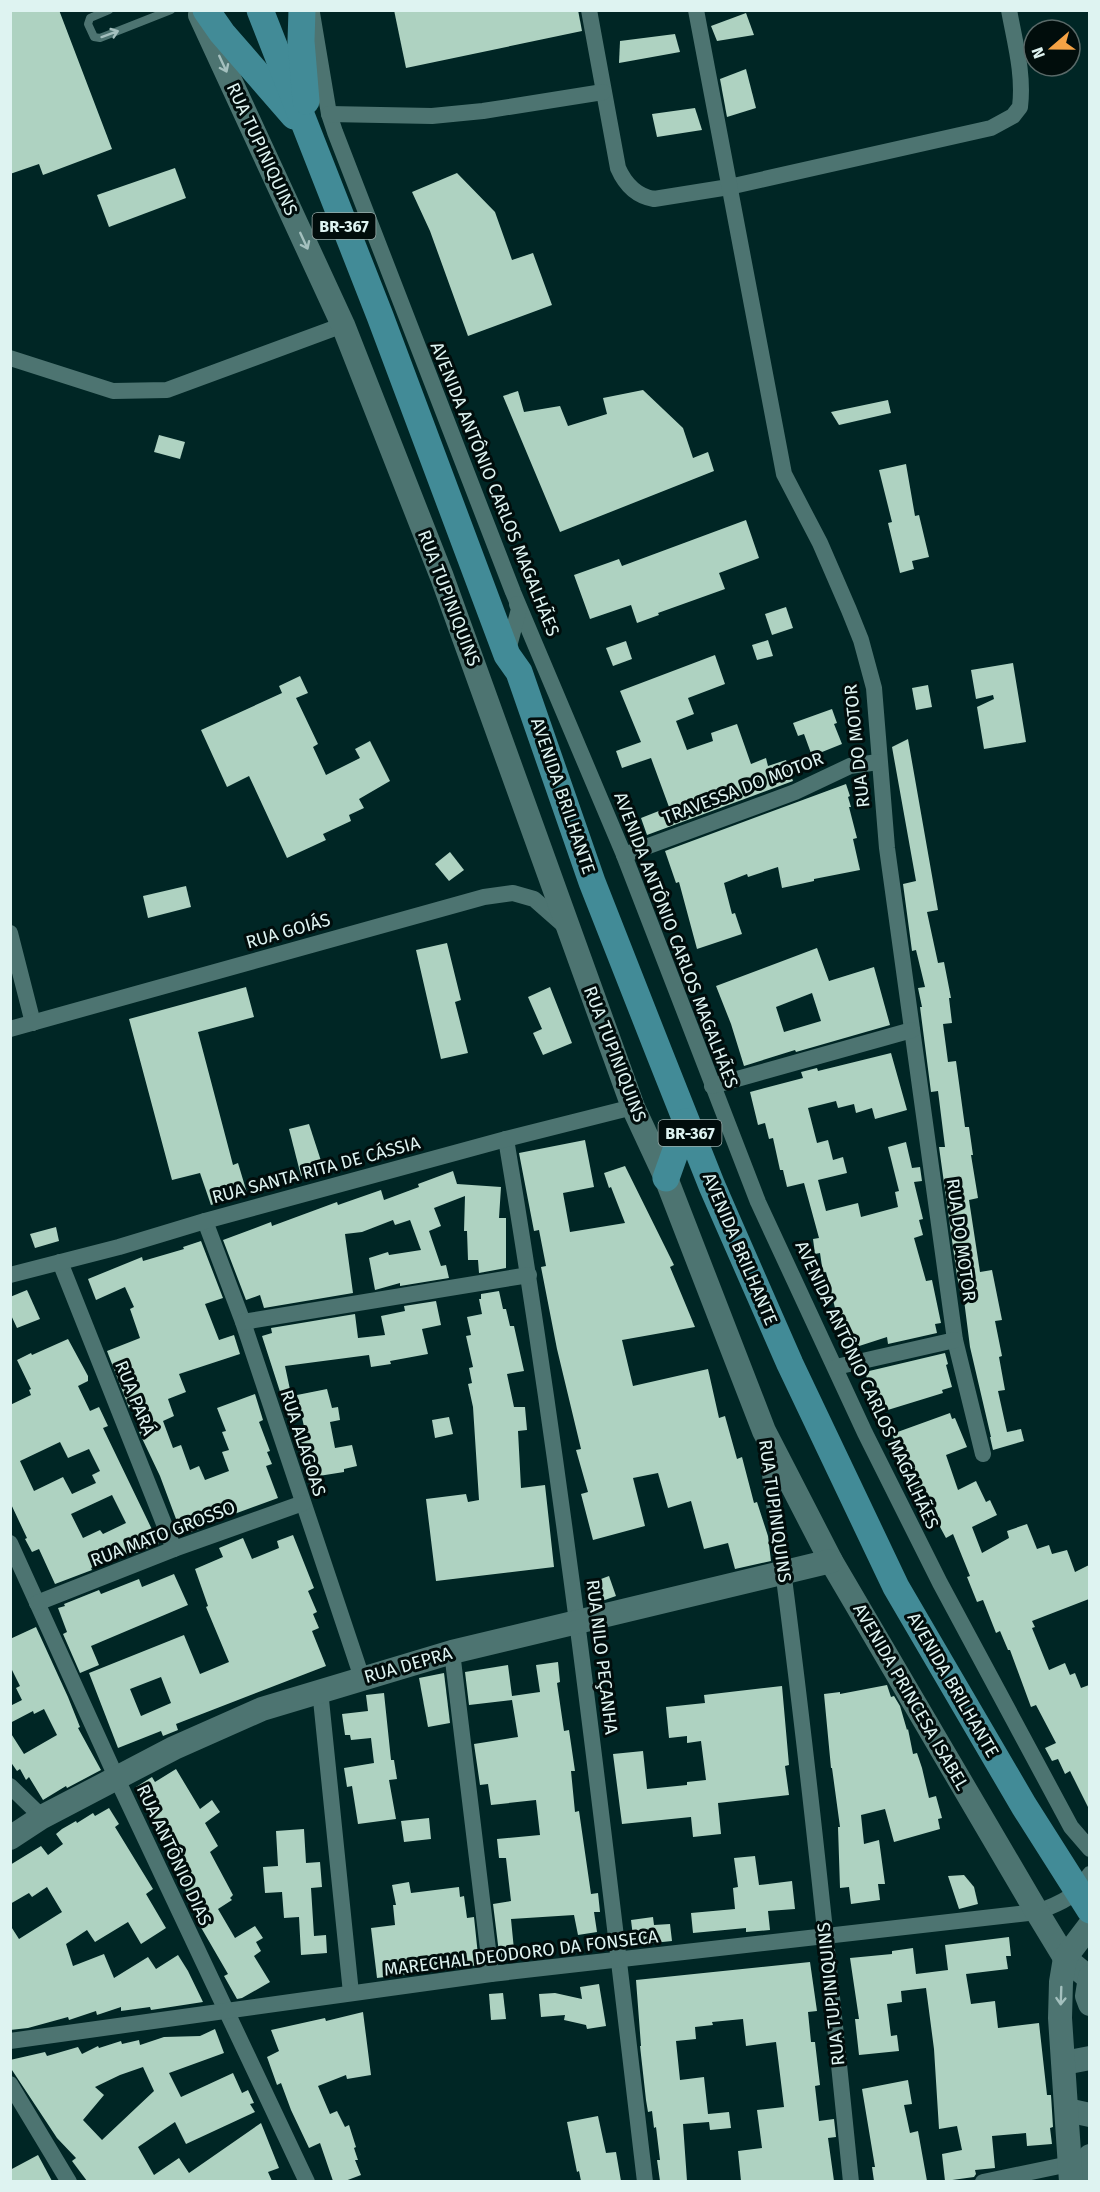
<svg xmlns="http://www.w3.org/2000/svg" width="1100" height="2192" viewBox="0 0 1100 2192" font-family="'Fira Sans',sans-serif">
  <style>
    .building { fill: #aed2c1; fill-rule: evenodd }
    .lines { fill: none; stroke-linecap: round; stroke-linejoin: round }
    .lane { stroke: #4d7471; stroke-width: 8 }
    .street { stroke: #4d7471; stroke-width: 16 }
    .secondary { stroke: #4d7471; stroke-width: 24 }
    .primary { stroke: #428b97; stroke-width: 27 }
    .oneway { stroke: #a4c0be }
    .labels { text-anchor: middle; stroke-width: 6; stroke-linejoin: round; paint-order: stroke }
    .shield { fill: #010d0c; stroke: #9caeac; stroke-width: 1.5 }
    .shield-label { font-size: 16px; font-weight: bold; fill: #def3f1 }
    .street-label { font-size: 18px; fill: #def3f1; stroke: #010d0c }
  </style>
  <rect width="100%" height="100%" fill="#002625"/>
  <!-- building -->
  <g class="building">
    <path d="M10,10H59L112,149L43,175L39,164L10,174Z"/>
    <path d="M394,10H578L582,31L406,68Z"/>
    <path d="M746,13L754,35L717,41L711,26Z"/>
    <path d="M675,34L680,52L619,63L620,41Z"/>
    <path d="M746,69L756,108L727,117L720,79Z"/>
    <path d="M695,108L702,130L657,137L652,114Z"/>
    <path d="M175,168L186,198L109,227L97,195Z"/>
    <path d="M457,173L495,212L512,260L533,253L552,305L468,336L430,231L412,192Z"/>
    <path d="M643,390L683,428L693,458L708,452L714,471L560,532L503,396L518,391L524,412L560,406L568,426L607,414L603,398Z"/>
    <path d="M888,400L891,413L839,425L831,412Z"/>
    <path d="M159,435L185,442L180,459L154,452Z"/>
    <path d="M906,464L915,516L919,515L929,557L912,561L914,569L900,573L888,523L892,522L879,470Z"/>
    <path d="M746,520L759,558L719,573L725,589L658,613L659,615L637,623L631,605L590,619L574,575L619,559L622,566Z"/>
    <path d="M786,607L793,628L772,635L765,614Z"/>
    <path d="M768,640L773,656L757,660L752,645Z"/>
    <path d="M626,641L632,659L613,666L606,648Z"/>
    <path d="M715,655L725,684L688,698L694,714L676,721L687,750L713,741L711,733L737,724L751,764L766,758L768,766L786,760L793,781L647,835L641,818L669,807L651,758L622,768L616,751L641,742L620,691Z"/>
    <path d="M1013,663L1026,742L984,749L977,707L994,699L993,695L976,699L971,670Z"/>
    <path d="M300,676L308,693L296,698L318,744L313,747L326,775L360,758L355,749L370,741L390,781L359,799L364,808L349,815L351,821L323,834L326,840L287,858L249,776L227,787L201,730L282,693L279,686Z"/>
    <path d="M928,685L932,707L916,710L912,688Z"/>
    <path d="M832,709L837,723L834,724L842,744L812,756L804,734L798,736L793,723Z"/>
    <path d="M908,739L938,910L927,912L938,963L944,962L951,998H949L952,1023L943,1024L948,1062L956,1061L965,1127H969L973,1155H971L978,1198L969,1200L980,1272L992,1270L1002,1320L995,1321L1002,1356L999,1357L1005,1390L998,1391L1007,1432L1021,1429L1024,1441L993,1450L990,1437H991L970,1347L964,1300H962L957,1276L939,1147H945L938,1091L931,1092L920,1007H922L918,988L925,987L916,950L912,951L903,884L916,881L892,747Z"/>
    <path d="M846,784L850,796L848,797L851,807H849L857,838L853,839L860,870L814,879V881L782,888L778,867L748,877L747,874L724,883L732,914L735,913L742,934L697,949L679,882L676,883L665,851Z"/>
    <path d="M450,852L464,870L449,881L435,864Z"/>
    <path d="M186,886L191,907L148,918L143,896Z"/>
    <path d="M447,943L461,1000L455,1002L468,1053L441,1059L416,950Z"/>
    <path d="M817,948L829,981L874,967L890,1025L796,1052L795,1050L744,1066L731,1024L716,986ZM812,993L821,1021L784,1032L776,1007Z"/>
    <path d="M246,987L254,1017L198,1032L233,1165L238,1163L247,1193L211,1205L200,1173L172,1180L129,1019Z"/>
    <path d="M550,987L572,1043L543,1055L533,1033L542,1029L528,997Z"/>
    <path d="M891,1053L907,1110L875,1119L872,1108L856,1113L854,1104L838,1108L836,1101L808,1108L817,1143L828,1140L833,1160L843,1157L847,1173L818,1180L826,1211L858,1203L861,1217L898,1207L895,1192L899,1191L888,1147L906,1142L912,1168L920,1167L922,1181L914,1182L923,1219L919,1220L923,1235L914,1238L926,1281L932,1280L941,1323L935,1324L937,1333L888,1344L887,1337L853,1348L849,1334H846L838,1307L835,1308L826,1272L823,1273L820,1253L815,1254L813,1239L819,1238L804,1183L787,1187L783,1170H780L773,1138L769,1139L765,1123L758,1125L750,1092L803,1078L801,1072L817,1068L818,1071Z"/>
    <path d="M309,1124L324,1170L301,1176L289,1129Z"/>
    <path d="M585,1140L594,1187L563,1193L570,1232L625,1223L611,1187L609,1188L604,1173L625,1166L674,1265L670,1267L695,1327L622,1340L633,1386L708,1369L719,1418L725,1416L737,1459L742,1457L754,1503L757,1502L768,1536L771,1561L735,1569L728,1543L704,1549L691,1501L668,1508L658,1473L633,1478L645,1526L593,1540L581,1494L588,1492L576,1450L581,1449L557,1349L541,1267L546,1266L539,1230L534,1231L519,1153Z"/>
    <path d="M453,1171L457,1184L501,1187L499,1218H506V1268L479,1273L478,1260H468L467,1231H464L465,1196L434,1208L441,1226L429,1231L441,1266L446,1265L449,1278L400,1286V1283L375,1290L369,1258L388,1252L389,1255L421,1250L410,1220L395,1225L393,1220L362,1232L345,1234L353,1293L264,1308L260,1295L246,1300L223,1240L271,1222L272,1226L337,1202L338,1205L381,1190L384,1200L419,1187L418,1184Z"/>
    <path d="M56,1227L59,1241L35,1248L30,1234Z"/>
    <path d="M201,1241L223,1298L205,1304L219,1340L234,1335L240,1354L179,1374L186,1392L168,1399L174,1416L163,1421L173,1448L181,1445L190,1470L199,1466L205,1480L229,1471L222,1452L229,1450L222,1432L226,1431L217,1408L255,1394L263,1420L259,1422L270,1451L267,1452L272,1464L266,1466L278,1498L226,1517L225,1515L198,1525L199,1529L182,1535L160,1476L139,1432L150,1428L141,1403L129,1408L107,1351L140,1338L130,1309L134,1307L125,1287L96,1300L88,1279L142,1257L143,1261L184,1249L183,1247Z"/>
    <path d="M27,1290L40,1319L17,1328L10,1313V1297Z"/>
    <path d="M499,1291L503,1309H506L510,1326H514L524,1371L507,1374L514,1407H525L527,1430L518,1431L521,1488L545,1485L554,1567L436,1581L426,1499L466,1494L468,1502L479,1500L473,1407L468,1384L472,1383L469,1368L473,1367L466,1336L471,1335L467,1317L482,1314L479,1299H481V1294Z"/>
    <path d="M436,1301L441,1325L422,1329L428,1354L390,1361L391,1364L371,1367L369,1355L285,1366L292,1399L283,1401L262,1336L272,1333L271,1328L355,1314L358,1338L385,1335L381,1316L405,1311L404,1306Z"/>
    <path d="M68,1339L88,1376V1381L78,1386L90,1411L99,1407L108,1426L103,1428L159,1544L136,1553L135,1550L116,1559L115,1556L91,1568L92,1570L55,1584L39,1549L32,1552L25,1539L27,1538L10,1502V1405L31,1395L29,1390L31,1389L17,1360L31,1353L32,1355ZM60,1442L68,1458L89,1449L100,1471L92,1475L96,1483L72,1494L63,1477L34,1491L20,1461ZM112,1495L126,1523L103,1534L100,1530L83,1538L71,1514Z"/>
    <path d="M945,1353L948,1364L946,1365L952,1387L942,1390L943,1393L878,1413L865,1372Z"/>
    <path d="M327,1389L332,1408L338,1407L340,1420L330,1422L335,1448L352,1445L357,1466L344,1469V1472L306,1478L295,1433L305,1431L297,1395Z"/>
    <path d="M950,1413L952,1419L955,1418L967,1447L946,1455L958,1490L976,1481L986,1502L990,1500L997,1515L972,1527L982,1553L1009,1538L1007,1531L1027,1524L1037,1549L1049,1545L1052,1554L1067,1550L1075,1572L1089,1565V1599L1032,1621L1035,1627L1032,1628L1049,1670L1065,1663L1070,1675L1075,1673L1081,1688L1089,1685V1809L1070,1771L1065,1774L1058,1759L1052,1761L1045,1748L1056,1743L1036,1705L1031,1707L1010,1650H1008L1000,1631L996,1633L983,1600L977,1602L967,1577L970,1576L953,1534L946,1538L920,1490L916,1492L892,1434Z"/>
    <path d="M449,1417L453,1434L435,1438L432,1420Z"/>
    <path d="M293,1535L314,1588L308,1591L317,1612L313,1614L319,1628L312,1631L326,1666L176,1724L178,1730L163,1736L161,1731L118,1748L89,1673L184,1635L200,1674L229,1662L206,1607L208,1606L195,1569L223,1557L219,1548L243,1538L252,1559L279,1548L277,1541ZM161,1677L171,1703L141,1716L130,1689Z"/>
    <path d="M174,1574L188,1605L91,1646L99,1665L80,1673L63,1634L67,1632L58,1608L65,1606L64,1604L99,1590L101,1594L139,1579L142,1587Z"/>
    <path d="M609,1576L616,1596L599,1602L593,1582Z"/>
    <path d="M36,1627L68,1697L80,1727L78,1728L101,1770L67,1788L66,1786L43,1800L29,1777L26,1780L20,1769L17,1771L10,1761V1732L24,1754L57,1735L44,1709L34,1714L33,1711L10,1723V1706L22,1700L16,1688L20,1686L10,1666V1639Z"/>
    <path d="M558,1662L560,1682L557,1683L564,1731L569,1730L575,1771H571L575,1812L579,1811L591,1894L598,1893L600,1912H594L597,1932L578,1935L574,1915L511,1919L515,1960L500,1961L493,1904L511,1901L506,1858H499L497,1839L540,1835L536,1800L491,1805L488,1784L480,1785L474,1744L518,1737L512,1700L469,1705L465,1672L508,1665L512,1696L540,1692L536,1665Z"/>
    <path d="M444,1673L450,1723L428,1727L419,1678Z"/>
    <path d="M887,1685L891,1697L894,1696L900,1706L907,1730L908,1729L913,1754L917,1753L922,1768L929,1798L936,1796L942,1818L938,1819L940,1829L894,1842L885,1809L861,1815L864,1844L879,1840L885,1884H878L880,1900L851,1904L849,1887L840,1888L838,1827H840L832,1768H831L824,1694L840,1692V1694Z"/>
    <path d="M782,1686L789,1765L785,1766L789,1795L718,1803L721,1834L693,1837L691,1817L622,1824L613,1754L643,1751L647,1789L687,1785V1782L706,1780L701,1741L687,1743V1736L669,1738L666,1707L705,1703L704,1695Z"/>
    <path d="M384,1693L391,1760H394L397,1779L389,1780L396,1819L358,1824L352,1786L347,1787L344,1768L374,1763L371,1738L351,1740L350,1735H345L342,1714L368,1711L366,1695Z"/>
    <path d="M176,1769L200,1809L212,1800L220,1812L205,1823L218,1846L210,1852L233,1895L230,1898L232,1900L218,1909L235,1938L255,1926L263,1938L256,1942L261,1951L254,1956L270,1982L242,1998L237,1999L224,1976L228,1974L199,1924L202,1922L179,1878L181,1877L151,1815L152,1814L136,1787L152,1777L155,1782Z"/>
    <path d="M109,1808L119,1824L115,1827L153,1889L146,1894L166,1928L141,1944L128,1922L95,1942L87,1930L66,1944L73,1966L104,1954L114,1978L148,1957L156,1969L178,1955L188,1971L203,2002L151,2010L150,2007L121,2011V2007L97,2015L96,2011L69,2020L68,2017L28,2028L10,2030V1925L19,1939L62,1912L47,1887L32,1897L29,1893L10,1904V1865L41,1846L48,1855L63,1844L56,1834L62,1829L76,1821L77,1823L93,1813L95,1816Z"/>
    <path d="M429,1818L431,1839L404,1842L401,1821Z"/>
    <path d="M304,1829L306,1863L320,1862L322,1887L311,1888L314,1936L326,1935L327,1953L301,1955L299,1917L284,1918L282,1892L265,1893L263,1867L278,1866L276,1831Z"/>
    <path d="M755,1856L759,1885L792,1881L795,1909L768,1911L770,1930L746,1932V1928L693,1933L691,1913L735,1909L733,1888L738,1887L734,1858Z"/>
    <path d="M964,1875L974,1887L978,1904L959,1909L948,1876Z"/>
    <path d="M409,1882L411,1893L459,1887L460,1897L464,1896L467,1918L474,1917L479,1965L377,1978L371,1928L395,1925L393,1905H396L392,1885Z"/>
    <path d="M653,1917L654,1925L670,1924L672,1941L634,1945L631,1920Z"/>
    <path d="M1009,1937L1011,1956H1006L1008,1969L966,1974L971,2004L995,2001L998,2028L1039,2023L1047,2095H1051L1053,2127L1050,2128L1052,2144L1027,2146L1026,2133L992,2136L995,2168L975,2170L976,2174L974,2177L945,2181L942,2154L962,2150L957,2126L939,2129L934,2049L926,1988L901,1991L902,2002L887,2004L891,2036L897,2035L899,2051L859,2055L855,2019H859L850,1958L892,1954V1951L913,1948L916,1974L948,1970L945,1945Z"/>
    <path d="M810,1962L817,2011L808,2012L811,2042H815L820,2085L815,2086L819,2121L834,2119L836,2137L828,2138L834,2181H741L738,2151L762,2148L757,2110L784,2107L776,2042L746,2046L743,2019L712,2022L713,2025L695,2027L696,2039L676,2041L680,2080L704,2077L708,2114L729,2112L731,2128L710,2130L709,2122L683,2124L687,2181H660L657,2160H660L656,2127L654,2128L652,2111L648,2112L646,2100L640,2046H641L636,1980Z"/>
    <path d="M599,1984L606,2026L587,2029L586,2025L564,2020L565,2015L541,2017L539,1994L555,1993L582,1999L580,1987Z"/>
    <path d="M503,1993L506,2019L491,2020L489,1994Z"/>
    <path d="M363,2012L371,2075L347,2079L346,2075L318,2086L330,2114L337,2111L345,2127L349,2125L356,2147L354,2148L358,2160H355L361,2175L345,2181H333L320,2143L309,2148L291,2110L281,2083L277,2085L267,2057L279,2051L271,2030L325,2018L326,2021Z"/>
    <path d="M215,2029L224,2053L169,2073L181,2097L233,2073L242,2093L248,2090L254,2103L250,2104L255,2112L186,2144L175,2122L138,2147L154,2175L179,2158L189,2173L261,2123L279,2168L268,2172L272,2181H87L72,2161L76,2158L57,2138L10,2067V2060L45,2052L47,2056L78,2047L82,2054L98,2046L99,2048L121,2041L122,2044L139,2040L140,2045L164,2037L200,2036ZM143,2067L154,2091L102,2140L83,2120L104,2095L95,2087L120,2075Z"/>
    <path d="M908,2080L912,2104L904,2105L910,2133L918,2131L927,2181H874L872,2167H875L862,2089Z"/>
    <path d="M598,2116L606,2153L616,2152L621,2181H581L579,2171L577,2172L567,2122Z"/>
    <path d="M38,2155L52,2181H10V2170Z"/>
  </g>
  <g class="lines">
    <!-- lane -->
    <path class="lane" d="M109,10L90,18L88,24L94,37L100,38L171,10"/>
    <!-- street -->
    <g class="street">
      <path d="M589,10L618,168C625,184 636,196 654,199L729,187L991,128L1013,116L1020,107C1024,74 1015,43 1009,10"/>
      <path d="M696,10L784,474L820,543L849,610L861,640L874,688L887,848L955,1340L983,1454"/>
      <path d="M312,13L329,114L335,132L513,592L624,855L758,1202L865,1433L940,1583L1071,1827L1090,1849"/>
      <path d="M329,114L432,116L483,111L603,92"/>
      <path d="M10,358L113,391L167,390L343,325"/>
      <path d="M507,654L519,609L517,604"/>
      <path d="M624,855L795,792L850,766L878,762"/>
      <path d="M10,933L33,1023"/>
      <path d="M10,1029L484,897L513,893L534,899L567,928"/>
      <path d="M712,1086L912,1030"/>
      <path d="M506,1139C564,1485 604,1833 645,2182"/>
      <path d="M205,1221L243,1322L362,1678"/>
      <path d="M60,1262L174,1549"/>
      <path d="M10,1275L119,1247L205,1221L506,1139L633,1107"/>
      <path d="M243,1322L529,1275"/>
      <path d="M836,1367L955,1340"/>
      <path d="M766,1446C801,1690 826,1936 851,2182"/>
      <path d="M10,1543L117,1779L307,2182"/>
      <path d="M37,1603L174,1549L303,1503"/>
      <path d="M452,1652L491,1974"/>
      <path d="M320,1690L351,1993"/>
      <path d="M10,1786L42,1817"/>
      <path d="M10,2041L491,1974L1037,1912C1064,1902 1073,1898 1090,1874"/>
      <path d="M10,2084L69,2182"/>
      <path d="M983,2182L1079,2162"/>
    </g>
    <!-- secondary -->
    <g class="secondary">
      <path d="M200,15L343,325L442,577L633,1107L666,1178L764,1431L831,1561L1037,1912L1065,1958L1089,1978"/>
      <path d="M10,1838L42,1817L174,1748L262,1709L452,1652L831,1561"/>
      <path d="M1090,1977L1087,1996L1090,2004"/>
      <path d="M1064,2063L1090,2058"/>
      <path d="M1067,2110L1090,2115"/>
      <path d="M1090,2156V2179"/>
      <path d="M1071,2182L1060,2018L1061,1982L1065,1958L1090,1925"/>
    </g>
    <!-- primary -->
    <g class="primary">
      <path d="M206,10L222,33L294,116"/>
      <path d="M260,10L380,316L507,655L519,672L592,882L660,1055L712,1186L790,1364L896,1587L1024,1806L1090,1910"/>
      <path d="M302,10L301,41L306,101"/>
      <path d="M666,1178L686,1122"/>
    </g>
  </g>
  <!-- one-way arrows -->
  <defs><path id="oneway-shaft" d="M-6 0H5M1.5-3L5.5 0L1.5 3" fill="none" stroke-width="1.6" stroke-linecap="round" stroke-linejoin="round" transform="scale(1.5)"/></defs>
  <g class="oneway">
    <use href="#oneway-shaft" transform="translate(110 34) rotate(-20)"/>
    <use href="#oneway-shaft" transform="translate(223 64) rotate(65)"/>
    <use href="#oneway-shaft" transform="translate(304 241) rotate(65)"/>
    <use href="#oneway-shaft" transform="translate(1061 1996) rotate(92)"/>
  </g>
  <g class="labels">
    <!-- shield labels -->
    <g class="shield">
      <rect x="312.5" y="213" width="63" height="26" rx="4.5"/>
      <rect x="658.5" y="1120" width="63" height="26" rx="4.5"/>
    </g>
    <g class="shield-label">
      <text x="344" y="232">BR-367</text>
      <text x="690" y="1139">BR-367</text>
    </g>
    <!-- street labels -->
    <g class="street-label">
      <text transform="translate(262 149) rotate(65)" y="6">RUA TUPINIQUINS</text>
      <text transform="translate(495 489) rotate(68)" y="6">AVENIDA ANTÔNIO CARLOS MAGALHÃES</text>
      <text transform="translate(449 598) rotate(69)" y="6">RUA TUPINIQUINS</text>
      <text transform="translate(857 746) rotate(-96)" y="6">RUA DO MOTOR</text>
      <text transform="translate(743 788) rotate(-21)" y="6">TRAVESSA DO MOTOR</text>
      <text transform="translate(563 796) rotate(71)" y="6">AVENIDA BRILHANTE</text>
      <text transform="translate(288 931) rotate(-16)" y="6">RUA GOIÁS</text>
      <text transform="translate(676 940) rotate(69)" y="6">AVENIDA ANTÔNIO CARLOS MAGALHÃES</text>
      <text transform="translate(615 1054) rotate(69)" y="6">RUA TUPINIQUINS</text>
      <text transform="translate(316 1170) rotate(-15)" y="6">RUA SANTA RITA DE CÁSSIA</text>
      <text transform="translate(961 1240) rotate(82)" y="6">RUA DO MOTOR</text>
      <text transform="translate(740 1249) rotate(67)" y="6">AVENIDA BRILHANTE</text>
      <text transform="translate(867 1385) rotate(65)" y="6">AVENIDA ANTÔNIO CARLOS MAGALHÃES</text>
      <text transform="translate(135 1398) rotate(68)" y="6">RUA PARÁ</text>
      <text transform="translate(303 1443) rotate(72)" y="6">RUA ALAGOAS</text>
      <text transform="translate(775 1511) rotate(82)" y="6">RUA TUPINIQUINS</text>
      <text transform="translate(163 1534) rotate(-21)" y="6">RUA MATO GROSSO</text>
      <text transform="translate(602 1657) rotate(83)" y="6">RUA NILO PEÇANHA</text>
      <text transform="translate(408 1665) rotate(-16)" y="6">RUA DEPRA</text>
      <text transform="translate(953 1685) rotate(60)" y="6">AVENIDA BRILHANTE</text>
      <text transform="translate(911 1697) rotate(60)" y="6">AVENIDA PRINCESA ISABEL</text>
      <text transform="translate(174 1855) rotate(65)" y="6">RUA ANTÔNIO DIAS</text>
      <text transform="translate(521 1953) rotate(-7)" y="6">MARECHAL DEODORO DA FONSECA</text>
      <text transform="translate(831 1994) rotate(-96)" y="6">RUA TUPINIQUINS</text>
    </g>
  </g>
  <!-- border -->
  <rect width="1100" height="2192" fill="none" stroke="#def3f1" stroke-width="24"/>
  <!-- north arrow -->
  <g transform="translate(1052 48) rotate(250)"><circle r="28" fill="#010d0c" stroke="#596968" stroke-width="1.5"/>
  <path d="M0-4.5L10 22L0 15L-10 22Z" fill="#f5a345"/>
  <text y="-9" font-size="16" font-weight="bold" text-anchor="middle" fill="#def3f1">N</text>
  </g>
</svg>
